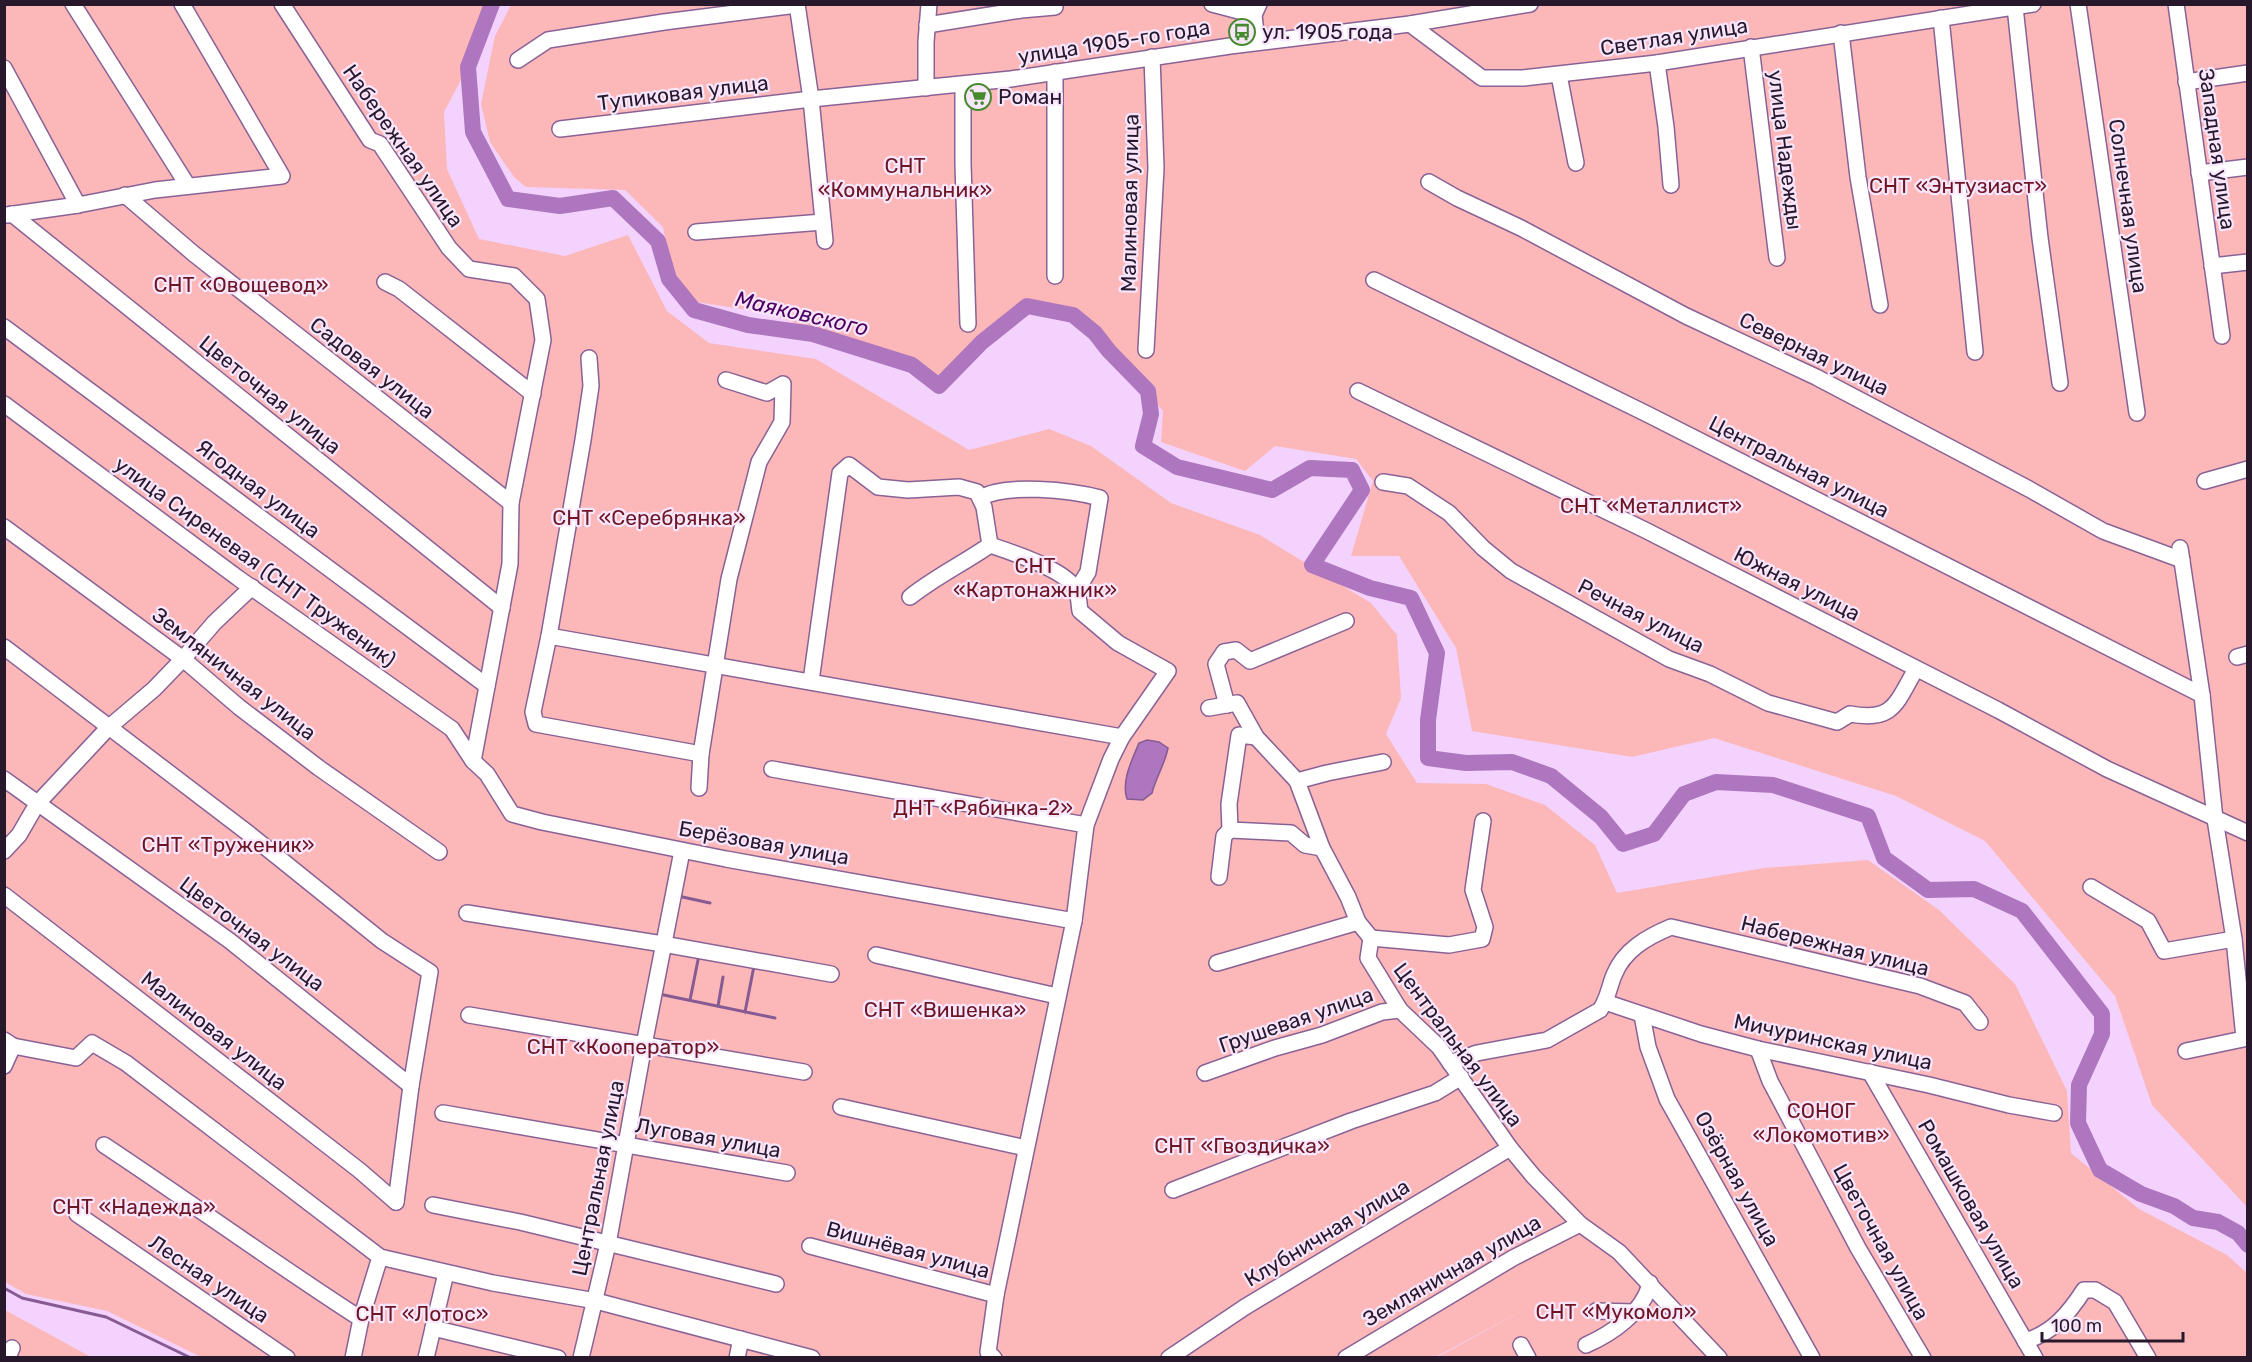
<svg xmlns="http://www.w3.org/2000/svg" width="2252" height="1362" viewBox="0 0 2252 1362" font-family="Rubik,sans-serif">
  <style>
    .green { fill: #fcb8b9 }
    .water { fill: #ae76bf; stroke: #865a93; stroke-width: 1.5 }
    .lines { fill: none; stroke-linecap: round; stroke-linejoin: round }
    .stream { stroke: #865a93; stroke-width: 3 }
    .river { stroke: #ae76bf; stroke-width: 16 }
    .minor-casing { stroke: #896295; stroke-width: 18 }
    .minor { stroke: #fff; stroke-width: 15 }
    .labels { text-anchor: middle; stroke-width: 4.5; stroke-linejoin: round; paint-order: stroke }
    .poi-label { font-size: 21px; fill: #28182c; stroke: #f7e6fc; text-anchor: start }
    .street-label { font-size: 21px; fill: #28182c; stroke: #f7e6fc }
    .park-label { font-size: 21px; fill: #6d1522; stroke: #f7e6fc }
    .water-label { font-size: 22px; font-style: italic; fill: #4d0060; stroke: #f7e6fc }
  </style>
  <rect width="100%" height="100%" fill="#f4d2fe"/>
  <!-- green -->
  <g class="green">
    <path d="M489,4L483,28L463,76L444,112L447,169L479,239L565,256L628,235L667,311L709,343L816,359L969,450L1049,429L1091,446L1171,503L1260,535L1371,603L1397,635L1401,698L1386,734L1417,783L1486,784L1545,805L1595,845L1617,893L1764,868L1868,860L1939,910L2015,984L2067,1091L2071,1153L2139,1209L2227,1255L2247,1273L2248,1357H1438L1536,1303L1434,1358H203L107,1311L26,1294L5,1282V5Z"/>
    <path d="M511,5H2247V1207L2152,1105L2115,996L1985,841L1896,796L1714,738L1632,757L1472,731L1456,648L1399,556H1351L1373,481L1356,459L1275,446L1245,471L1161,442L1163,411L1096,333L1073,315L1027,306L939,386L909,364L767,313L696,302L671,268L663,227L625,190L526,187L514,177L490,142L481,104L495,36Z"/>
    <path d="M5,1310L91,1357H5Z"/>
  </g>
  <!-- water -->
  <path class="water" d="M1147,740L1159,742L1168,748C1165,764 1156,777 1152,793L1143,800L1127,799C1121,781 1132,760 1139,743Z"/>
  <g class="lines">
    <!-- stream -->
    <g class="stream">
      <path d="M678,896L710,903"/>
      <path d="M659,994L775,1018"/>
      <path d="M690,1000L699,955"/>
      <path d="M718,1006L723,977"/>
      <path d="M745,1012L754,966"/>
      <path d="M4,1288L22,1298L106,1317L191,1358"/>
    </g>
    <!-- river -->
    <path class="river" d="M492,4L468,67L473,132L508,199L560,206L613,198L658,241L669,279L694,310L748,325L813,334L912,365L939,386L982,342L1027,306L1073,315L1095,333L1109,351L1148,391L1151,414L1143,446L1177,467L1272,490L1310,468L1352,470L1362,490L1312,565L1370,588L1411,598L1437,653L1428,720V758L1466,763L1512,762L1551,776L1601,817L1623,844L1654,834L1684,794L1716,782L1773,785L1868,816L1884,858L1928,890L1974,889L2022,911L2102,1014V1034L2079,1085L2078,1123L2100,1170L2141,1194L2174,1206L2193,1218L2218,1222L2238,1233L2248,1245"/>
    <defs>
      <g id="minor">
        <path d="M73,4L188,186"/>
        <path d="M282,4L370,140L380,144L449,248L469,269L514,276L537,299L543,340L511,503L510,564L473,761"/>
        <path d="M797,4L811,99L825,241"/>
        <path d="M1212,4L1254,15"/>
        <path d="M2078,4L2137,413"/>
        <path d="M2176,4L2222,336"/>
        <path d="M2015,7L2040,238L2060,383"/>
        <path d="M1941,18L1975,352"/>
        <path d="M1410,24L1482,78H1523L1657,63L2033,4"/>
        <path d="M927,25L1021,10L1055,7"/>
        <path d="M1841,33L1858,177L1880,305"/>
        <path d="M1257,42L1254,15L1259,4"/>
        <path d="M1751,47L1777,258"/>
        <path d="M518,60L548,40L664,22L797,5"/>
        <path d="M1657,63L1666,127L1671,185"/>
        <path d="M4,68L78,205"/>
        <path d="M1559,75L1576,163"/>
        <path d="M2186,82L2248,73"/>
        <path d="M963,85V164L968,324"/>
        <path d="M926,88V42L929,4"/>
        <path d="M560,129L811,99L1011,79L1230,46L1410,24L1530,4"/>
        <path d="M2199,173L2248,167"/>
        <path d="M1429,182L1457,198L1521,228L1686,316L1816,377L2029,489L2103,531L2182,560"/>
        <path d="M125,195L194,254L511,503"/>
        <path d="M12,214L502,608"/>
        <path d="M7,215L78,205L155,190L282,176L182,4"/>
        <path d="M696,232L823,222"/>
        <path d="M2212,266L2248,262"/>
        <path d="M1055,276V72"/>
        <path d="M1374,280L1647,414L2202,695"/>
        <path d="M385,282L399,289L533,394"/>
        <path d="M4,327L487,686"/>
        <path d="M1146,350L1156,168L1152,57"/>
        <path d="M589,358L591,386L583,440L549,636L533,712L536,724L701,754"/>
        <path d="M1358,391L1645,530L1998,710L2107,769L2248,833"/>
        <path d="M4,404L238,578L452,729L473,761L487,774L512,814L542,822L726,859L1074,921"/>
        <path d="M2205,481L2248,469"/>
        <path d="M1383,482L1408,486L1449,513L1483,548L1511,571L1669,659L1710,674L1768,703L1837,722L1850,714C1894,722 1896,703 1916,669"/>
        <path d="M980,498C1006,483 1071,490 1100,498L1088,572L1077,590"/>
        <path d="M4,527L183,659L239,707L319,768L439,852"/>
        <path d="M990,545C1011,552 1070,571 1077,592C1079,598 1079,605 1080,611L1118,643L1168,671L1122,737L1111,759L1086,825L1074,921L996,1295L988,1352L994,1358"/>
        <path d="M2180,548L2202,695L2215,819L2234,939L2244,1038"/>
        <path d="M549,636L1122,737"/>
        <path d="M4,647L248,833L382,941L430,972L411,1086L396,1202"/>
        <path d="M2237,657L2248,654"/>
        <path d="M811,681L840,473L849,465L878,487L908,490L959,487L977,492L984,507L990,545C964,563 935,577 910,597"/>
        <path d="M1227,705L1216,664L1224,652L1236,650L1250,661L1346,621"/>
        <path d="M1209,708L1237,703L1256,737L1297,781L1322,848L1348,897L1358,922L1371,938L1368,958L1400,1010L1439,1047L1510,1148L1534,1177L1580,1224L1619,1252L1719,1358"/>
        <path d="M1256,737L1239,735L1229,804L1230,830L1291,833L1305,845L1322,848"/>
        <path d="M772,769L1086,825"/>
        <path d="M4,779L230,941L411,1086"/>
        <path d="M1297,781L1327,773L1383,762"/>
        <path d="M699,788L701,754L729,579L759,462L782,422L783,384L767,393L726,380"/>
        <path d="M4,851L19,835L37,804L108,728L154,689L183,659L214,623L252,587"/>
        <path d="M1219,877L1224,836L1230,830"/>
        <path d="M2091,887L2148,921L2164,951L2234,939"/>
        <path d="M4,895L359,1170L396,1202"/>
        <path d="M467,913L663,944L831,974"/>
        <path d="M1371,938L1449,945L1482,939L1485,927L1473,890L1483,821"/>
        <path d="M876,955L1057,996"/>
        <path d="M1217,963L1358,922"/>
        <path d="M1605,1002L1701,1034L1758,1049L1929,1085L2009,1105L2054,1113"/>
        <path d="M469,1015L804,1072"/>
        <path d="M1642,1015L1648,1047L1667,1099L1812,1358"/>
        <path d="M4,1040L13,1046L76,1058L92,1043L126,1063L380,1257L493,1283L596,1301L812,1358"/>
        <path d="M1758,1049L1770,1081L1858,1248L1923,1358"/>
        <path d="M2186,1051L2248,1038"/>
        <path d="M1450,1063L1477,1053L1547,1040L1600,1010C1608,999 1609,987 1614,975C1624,950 1647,937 1671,927L1920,986L1965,1003L1980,1022"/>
        <path d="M4,1066L13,1046"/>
        <path d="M1870,1072L2035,1358"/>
        <path d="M1205,1073L1275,1048L1322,1035L1382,1012L1400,1010"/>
        <path d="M841,1107L1026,1148"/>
        <path d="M443,1113L787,1173"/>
        <path d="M104,1145C190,1202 274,1263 361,1319"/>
        <path d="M1173,1190L1351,1121L1435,1093L1461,1077"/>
        <path d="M433,1205L520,1222L776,1284"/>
        <path d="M77,1214L287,1358"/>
        <path d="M810,1246L996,1295"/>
        <path d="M1596,1311L1633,1312"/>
        <path d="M433,1328L558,1358"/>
        <path d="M2025,1341C2053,1333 2069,1313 2084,1290H2095L2115,1302L2148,1358"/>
        <path d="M1521,1345L1528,1358"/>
        <path d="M1586,1345C1611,1334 1644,1312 1650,1283"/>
        <path d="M8,1358L12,1348"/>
        <path d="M353,1358L361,1319L380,1257"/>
        <path d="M426,1358L446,1273"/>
        <path d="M581,1358L608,1244L644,1045L682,851"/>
        <path d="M737,1358L741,1339"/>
        <path d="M1169,1358L1245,1307L1510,1148"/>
        <path d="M1346,1358L1513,1258L1580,1224"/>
      </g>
    </defs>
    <!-- minor casing -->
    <use href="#minor" class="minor-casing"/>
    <!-- minor -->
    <use href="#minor" class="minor"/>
  </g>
  <!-- icons -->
  <defs>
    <symbol id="bus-ring" viewBox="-11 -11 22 22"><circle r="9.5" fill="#f7e6fc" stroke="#478a2d" stroke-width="1.5"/><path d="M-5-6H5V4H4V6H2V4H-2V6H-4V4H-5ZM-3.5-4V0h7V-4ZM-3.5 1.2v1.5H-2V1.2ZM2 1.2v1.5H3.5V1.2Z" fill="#478a2d"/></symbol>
    <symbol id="supermarket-ring" viewBox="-11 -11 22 22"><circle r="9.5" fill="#f7e6fc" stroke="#478a2d" stroke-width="1.5"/><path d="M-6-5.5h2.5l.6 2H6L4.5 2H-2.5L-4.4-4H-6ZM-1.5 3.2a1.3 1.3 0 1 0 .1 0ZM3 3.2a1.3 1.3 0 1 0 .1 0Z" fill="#478a2d"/></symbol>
  </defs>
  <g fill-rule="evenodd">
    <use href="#bus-ring" x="1227" y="17" width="30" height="30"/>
    <use href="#supermarket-ring" x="963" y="82" width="30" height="30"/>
  </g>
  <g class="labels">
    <!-- poi labels -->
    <g class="poi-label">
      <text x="1262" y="39">ул. 1905 года</text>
      <text x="998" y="104">Роман</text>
    </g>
    <!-- street labels -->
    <g class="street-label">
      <text transform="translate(1674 37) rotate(-9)" y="7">Светлая улица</text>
      <text transform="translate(1114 42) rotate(-9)" y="7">улица 1905-го года</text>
      <text transform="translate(683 93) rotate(-7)" y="7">Тупиковая улица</text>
      <text transform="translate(403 146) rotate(55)" y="7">Набережная улица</text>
      <text transform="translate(2217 149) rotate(82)" y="7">Западная улица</text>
      <text transform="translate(1785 150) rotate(83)" y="7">улица Надежды</text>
      <text transform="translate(1130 203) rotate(-89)" y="7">Малиновая улица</text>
      <text transform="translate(2128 206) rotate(82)" y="7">Солнечная улица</text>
      <text transform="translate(1814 354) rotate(26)" y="7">Северная улица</text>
      <text transform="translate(372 368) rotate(38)" y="7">Садовая улица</text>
      <text transform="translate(270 395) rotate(39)" y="7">Цветочная улица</text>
      <text transform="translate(1799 467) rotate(27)" y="7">Центральная улица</text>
      <text transform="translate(258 489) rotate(37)" y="7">Ягодная улица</text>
      <text transform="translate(255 562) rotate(36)" y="7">улица Сиреневая (СНТ Труженик)</text>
      <text transform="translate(1797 584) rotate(27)" y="7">Южная улица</text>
      <text transform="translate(1641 616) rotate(27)" y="7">Речная улица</text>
      <text transform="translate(234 674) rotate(38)" y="7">Земляничная улица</text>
      <text transform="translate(764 843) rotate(10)" y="7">Берёзовая улица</text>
      <text transform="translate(252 934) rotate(37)" y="7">Цветочная улица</text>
      <text transform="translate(1835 946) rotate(14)" y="7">Набережная улица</text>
      <text transform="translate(1296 1020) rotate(-19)" y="7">Грушевая улица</text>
      <text transform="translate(214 1031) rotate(38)" y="7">Малиновая улица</text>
      <text transform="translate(1833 1042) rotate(12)" y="7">Мичуринская улица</text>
      <text transform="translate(1458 1045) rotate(53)" y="7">Центральная улица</text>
      <text transform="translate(708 1138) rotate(10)" y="7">Луговая улица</text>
      <text transform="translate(598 1178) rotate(-79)" y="7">Центральная улица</text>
      <text transform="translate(1737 1179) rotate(61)" y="7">Озёрная улица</text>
      <text transform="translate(1971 1204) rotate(60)" y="7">Ромашковая улица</text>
      <text transform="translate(1327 1233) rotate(-31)" y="7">Клубничная улица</text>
      <text transform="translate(1881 1242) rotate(61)" y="7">Цветочная улица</text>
      <text transform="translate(908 1250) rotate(15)" y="7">Вишнёвая улица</text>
      <text transform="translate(1452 1271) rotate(-30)" y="7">Земляничная улица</text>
      <text transform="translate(209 1279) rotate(34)" y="7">Лесная улица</text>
    </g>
    <!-- park labels -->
    <g class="park-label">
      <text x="905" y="173">СНТ<tspan x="905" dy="24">«Коммунальник»</tspan></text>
      <text x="1958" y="193">СНТ «Энтузиаст»</text>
      <text x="241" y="292">СНТ «Овощевод»</text>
      <text x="1651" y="513">СНТ «Металлист»</text>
      <text x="649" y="525">СНТ «Серебрянка»</text>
      <text x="1035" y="573">СНТ<tspan x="1035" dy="24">«Картонажник»</tspan></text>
      <text x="983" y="815">ДНТ «Рябинка-2»</text>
      <text x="228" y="852">СНТ «Труженик»</text>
      <text x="945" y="1017">СНТ «Вишенка»</text>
      <text x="623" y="1054">СНТ «Кооператор»</text>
      <text x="1821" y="1118">СОНОГ<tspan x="1821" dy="24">«Локомотив»</tspan></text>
      <text x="1242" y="1153">СНТ «Гвоздичка»</text>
      <text x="134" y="1214">СНТ «Надежда»</text>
      <text x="1616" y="1319">СНТ «Мукомол»</text>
      <text x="422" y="1321">СНТ «Лотос»</text>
    </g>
    <!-- water labels -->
    <g class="water-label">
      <text transform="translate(802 313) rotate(13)" y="8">Маяковского</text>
    </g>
  </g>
  <!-- border -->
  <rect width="2252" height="1362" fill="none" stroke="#28182c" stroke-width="12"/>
  <!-- scale -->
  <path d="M2042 1332v9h141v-9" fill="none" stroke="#28182c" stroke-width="3"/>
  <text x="2051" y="1332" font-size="18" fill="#28182c" stroke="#f7e6fc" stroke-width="4.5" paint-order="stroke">100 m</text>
</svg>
